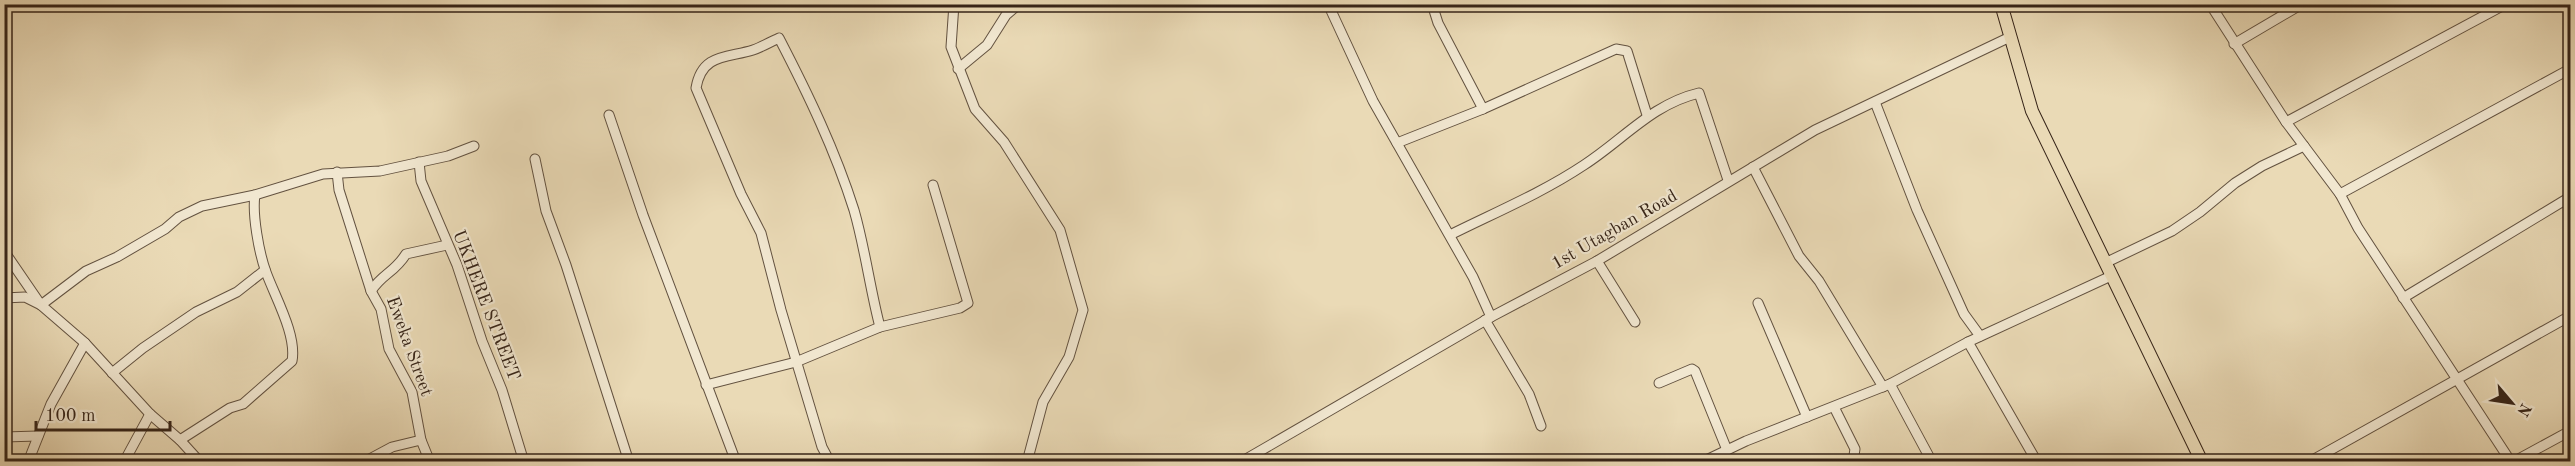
<svg xmlns="http://www.w3.org/2000/svg" width="2575" height="466" viewBox="0 0 2575 466" font-family="'Old Standard TT',serif">
  <style>
    .lines { fill: none; stroke-linecap: round; stroke-linejoin: round }
    .minor-casing { stroke: #635240; stroke-width: 11 }
    .major-casing { stroke: #362418; stroke-width: 14 }
    .minor { stroke: #f1e7d0; stroke-width: 9 }
    .major { stroke: #eadab6; stroke-width: 12 }
    .labels { text-anchor: middle; stroke-width: 4.5; stroke-linejoin: round; paint-order: stroke }
    .street-label { font-size: 18px; fill: #362418; stroke: #f1e7d0 }
  </style>
  <rect width="100%" height="100%" fill="#eadab6"/>
  <filter id="stains"><feTurbulence type="fractalNoise" baseFrequency=".00333" numOctaves="4"/><feColorMatrix values="0 0 0 0 .2 0 0 0 0 .09 0 0 0 0 .02 0 0 0 .5 -.17"/></filter>
  <radialGradient id="worn" r=".72"><stop offset=".6" stop-color="#630" stop-opacity="0"/><stop offset="1" stop-color="#630" stop-opacity=".3"/></radialGradient>
  <g class="lines">
    <defs>
      <g id="minor">
        <path d="M954,4L951,47L975,109L1004,142L1060,230L1083,310L1069,357L1043,402L1027,462"/>
        <path d="M1328,4L1373,101L1473,277L1491,317"/>
        <path d="M1432,4L1438,23L1483,109"/>
        <path d="M2210,4L2286,122L2340,194L2358,228L2511,462"/>
        <path d="M2234,44L2302,4"/>
        <path d="M958,69L987,45L1006,15L1019,4"/>
        <path d="M1875,102L1917,210L1964,314L1980,336"/>
        <path d="M609,115L643,215L736,462"/>
        <path d="M2286,122L2506,4"/>
        <path d="M1397,143L1483,109L1616,49L1627,51L1647,115"/>
        <path d="M535,159L546,211L566,265L629,462"/>
        <path d="M419,162L421,181L457,265L482,341L502,390L524,462"/>
        <path d="M1753,167L1799,256L1819,281L1883,387"/>
        <path d="M337,172L339,190L371,291L381,309L389,349L412,392L421,440L430,462"/>
        <path d="M2340,194L2570,69"/>
        <path d="M1450,235C1494,213 1542,193 1584,165C1623,140 1652,104 1699,93L1728,180"/>
        <path d="M4,251L41,305L85,343L150,414L180,440L200,462"/>
        <path d="M1597,261L1635,322"/>
        <path d="M2105,263L2172,231L2200,212L2235,183L2262,166L2304,146"/>
        <path d="M371,291C383,273 394,273 406,254L447,245"/>
        <path d="M4,298L25,297L41,305L86,271L117,257L165,229L179,217L202,206L255,195L323,174L380,171L448,156L474,146"/>
        <path d="M2403,298L2570,197"/>
        <path d="M1758,303L1807,417"/>
        <path d="M1485,320L1529,394L1541,426"/>
        <path d="M1968,342L2037,462"/>
        <path d="M112,373L143,348L196,312L237,292L265,270"/>
        <path d="M1659,383L1692,369L1695,371L1727,450"/>
        <path d="M1890,384L1932,462"/>
        <path d="M706,385L796,362L880,327L960,308L968,303L933,185"/>
        <path d="M1834,407L1855,449L1853,462"/>
        <path d="M4,437L38,436"/>
        <path d="M180,440L230,408L243,404L292,361C297,335 275,297 266,272C259,253 252,214 255,195"/>
        <path d="M28,462L51,404L85,343"/>
        <path d="M124,462L150,414"/>
        <path d="M364,462L392,447L421,440"/>
        <path d="M830,462L822,447L781,310L761,233L741,194L696,88C702,53 728,58 753,50C762,47 770,42 779,38C808,94 835,150 854,210C865,248 870,289 880,327"/>
        <path d="M1241,462L1491,317L1597,261L1815,130L2010,37"/>
        <path d="M1702,462L1746,441L1890,384L1968,342L2111,276"/>
        <path d="M2309,462L2570,316"/>
        <path d="M2513,462L2570,431"/>
      </g>
      <path id="major" d="M2001,4L2032,111L2202,462"/>
    </defs>
    <!-- minor casing -->
    <use href="#minor" class="minor-casing"/>
    <!-- major casing -->
    <use href="#major" class="major-casing"/>
    <!-- minor -->
    <use href="#minor" class="minor"/>
    <!-- major -->
    <use href="#major" class="major"/>
  </g>
  <g class="labels">
    <!-- street labels -->
    <g class="street-label">
      <text transform="translate(1614 229) rotate(-30)" y="6">1st Utagban Road</text>
      <text transform="translate(487 305) rotate(69)" y="6">UKHERE STREET</text>
      <text transform="translate(410 346) rotate(70)" y="6">Eweka Street</text>
    </g>
  </g>
  <!-- margin -->
  <rect width="2575" height="466" fill="none" stroke="#eadab6" stroke-width="24"/>
  <rect x="6" y="6" width="2563" height="454" fill="none" stroke="#362418" stroke-width="3"/>
  <rect x="12" y="12" width="2551" height="442" fill="none" stroke="#362418" stroke-width="1.5"/>
  <!-- north arrow -->
  <g transform="translate(2512 403) rotate(119)" stroke="#f1e7d0" stroke-width="4.5" paint-order="stroke">
  <path d="M0-4.5L10 22L0 15L-10 22Z" fill="#362418"/>
  <text y="-9" font-size="16" font-weight="bold" text-anchor="middle" fill="#362418">N</text>
  </g>
  <!-- scale -->
  <path d="M36 421v9h134v-9" fill="none" stroke="#362418" stroke-width="3"/>
  <text x="45" y="421" font-size="18" fill="#362418" stroke="#f1e7d0" stroke-width="4.5" paint-order="stroke">100 m</text>
  <rect width="100%" height="100%" filter="url(#stains)"/>
  <rect width="100%" height="100%" fill="url(#worn)"/>
</svg>
